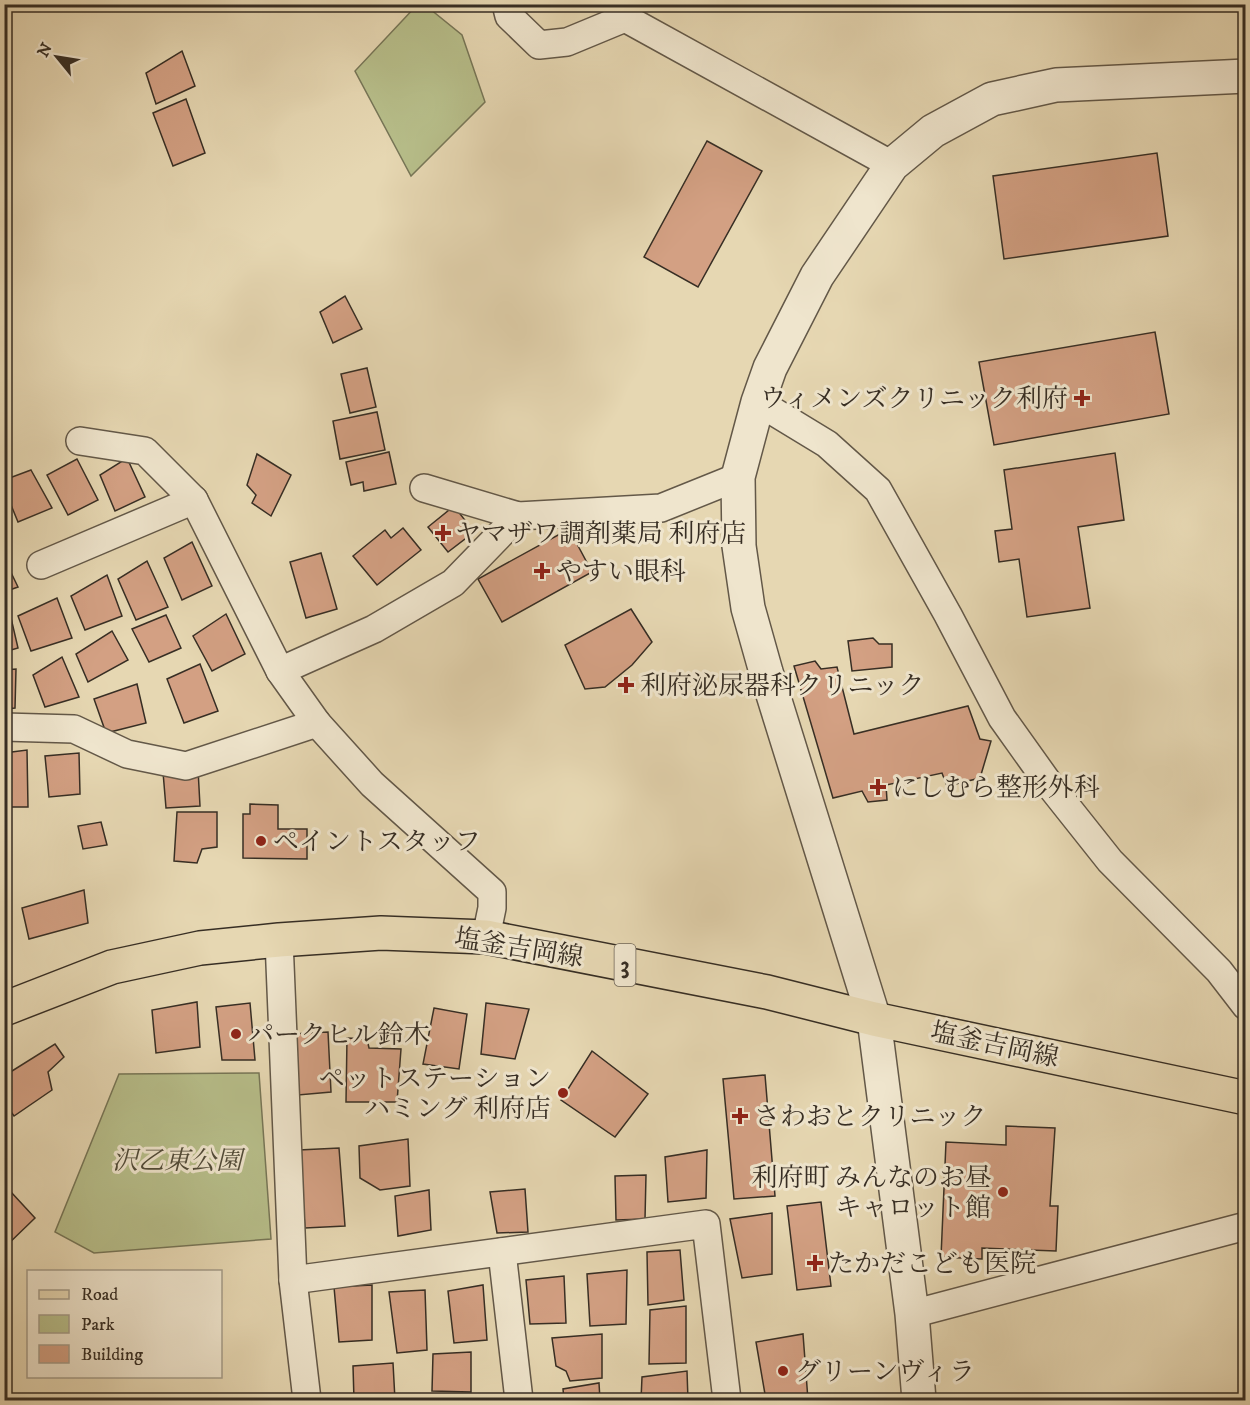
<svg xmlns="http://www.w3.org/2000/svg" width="1250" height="1405" viewBox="0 0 1250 1405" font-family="'IM FELL DW Pica','Noto Serif JP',serif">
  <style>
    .green { fill: #b7be8a; stroke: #777657; stroke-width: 1.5 }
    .building { fill: #d3a083; stroke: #372e24; stroke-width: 1.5 }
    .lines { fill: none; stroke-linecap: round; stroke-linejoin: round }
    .minor-casing { stroke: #635848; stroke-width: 30 }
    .tertiary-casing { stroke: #635848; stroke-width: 36 }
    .primary-casing { stroke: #372e24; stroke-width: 36 }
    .minor { stroke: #efe5cd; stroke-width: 27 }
    .tertiary { stroke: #efe5cd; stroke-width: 33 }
    .primary { stroke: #e6d7b2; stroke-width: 33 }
    .poi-dot { fill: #8f2418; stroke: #efe5cd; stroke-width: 2 }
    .labels { text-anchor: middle; stroke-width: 6; stroke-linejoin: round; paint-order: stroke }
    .shield { fill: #efe5cd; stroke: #6e6557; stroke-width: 1.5 }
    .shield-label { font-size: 24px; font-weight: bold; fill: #372e24 }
    .poi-label { font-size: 26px; fill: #372e24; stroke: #efe5cd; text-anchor: start }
    .street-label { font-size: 26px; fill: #372e24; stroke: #efe5cd }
    .park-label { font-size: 26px; font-style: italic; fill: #514b38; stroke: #efe5cd }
  </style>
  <rect width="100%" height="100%" fill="#e6d7b2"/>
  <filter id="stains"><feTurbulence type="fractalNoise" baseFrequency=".00333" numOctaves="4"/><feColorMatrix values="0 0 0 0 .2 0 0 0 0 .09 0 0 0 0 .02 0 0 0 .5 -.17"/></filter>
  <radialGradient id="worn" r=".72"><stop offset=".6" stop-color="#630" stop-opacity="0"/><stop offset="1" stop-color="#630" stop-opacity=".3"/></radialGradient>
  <!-- green -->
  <g class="green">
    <path d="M417,5H425L462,35L485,102L411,176L355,71Z"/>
    <path d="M259,1073L271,1239L94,1253L55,1232L119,1074Z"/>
  </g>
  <!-- building -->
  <g class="building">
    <path d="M182,51L195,86L156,104L146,73Z"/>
    <path d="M186,99L205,153L173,166L153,113Z"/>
    <path d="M707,141L762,171L698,287L644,257Z"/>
    <path d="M1157,153L1168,236L1004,259L993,176Z"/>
    <path d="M345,296L362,329L333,343L320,312Z"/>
    <path d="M1155,332L1169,414L994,445L979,362Z"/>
    <path d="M367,368L376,407L350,413L341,374Z"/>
    <path d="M377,412L385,450L340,459L333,421Z"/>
    <path d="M389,452L396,484L364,491L363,482L351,485L346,462Z"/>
    <path d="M1115,453L1124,520L1078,527L1090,608L1027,617L1019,559L999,562L995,531L1012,529L1004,470Z"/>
    <path d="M257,454L291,475L271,516L252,503L256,495L247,485Z"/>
    <path d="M127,458L145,497L115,511L100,475Z"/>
    <path d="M77,459L98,500L68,515L47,475Z"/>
    <path d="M31,470L52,508L18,522L4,488V480Z"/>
    <path d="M454,506L474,532L448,552L428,527Z"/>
    <path d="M403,528L421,550L377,585L353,556L385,530L391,538Z"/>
    <path d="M569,529L592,572L502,622L478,579Z"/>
    <path d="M192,542L212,586L182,600L164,558Z"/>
    <path d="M321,553L337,609L306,618L290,562Z"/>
    <path d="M4,558L18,587L4,592Z"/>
    <path d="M147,561L168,607L136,620L118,579Z"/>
    <path d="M107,575L122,616L85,630L71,596Z"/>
    <path d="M57,598L72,638L31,651L18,616Z"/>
    <path d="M631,609L652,642L632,665L605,687L585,689L565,645Z"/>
    <path d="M226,614L245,654L212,671L193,636Z"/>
    <path d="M166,615L181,648L149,662L132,629Z"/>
    <path d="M11,618L18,648L4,652V619Z"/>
    <path d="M112,631L128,660L88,682L76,654Z"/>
    <path d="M873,638L879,644H892V667L852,671L848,641Z"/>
    <path d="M62,657L79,697L45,707L33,675Z"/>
    <path d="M815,661L821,669L837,667L854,734L968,706L980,739L991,741L980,778L947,786L942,773L886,785L887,800L868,802L862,791L833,798L794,666Z"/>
    <path d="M200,664L218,711L184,723L167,679Z"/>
    <path d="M16,669L15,708L4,709V670Z"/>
    <path d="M137,684L146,723L106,733L94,699Z"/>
    <path d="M27,750L28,807H4V753Z"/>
    <path d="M79,753L80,794L49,797L45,756Z"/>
    <path d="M198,769L200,806L166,808L163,772Z"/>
    <path d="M250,804L278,805V829H307V859L243,858V814H250Z"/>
    <path d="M177,812H217V847L202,849L197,863L174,861Z"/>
    <path d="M101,822L107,845L83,849L78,826Z"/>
    <path d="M84,890L88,923L29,939L22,908Z"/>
    <path d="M197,1002L200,1047L156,1053L152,1010Z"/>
    <path d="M250,1003L255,1060H222L216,1007Z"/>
    <path d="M486,1003L529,1009L515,1059L481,1054Z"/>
    <path d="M434,1008L467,1014L459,1069L423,1064Z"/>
    <path d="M328,1032L331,1092L298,1095L293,1034Z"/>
    <path d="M347,1038L367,1039L369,1048L401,1049L397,1102H346Z"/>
    <path d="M55,1044L64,1057L48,1072L52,1090L14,1116L4,1102V1076Z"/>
    <path d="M592,1051L648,1094L615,1137L561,1100Z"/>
    <path d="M765,1075L775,1196L734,1199L723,1079Z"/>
    <path d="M1006,1126L1055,1128L1050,1206H1058L1056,1251L982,1248V1259L941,1257L946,1142L1006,1145Z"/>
    <path d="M408,1139L410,1186L380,1190L360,1178L359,1146Z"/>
    <path d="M339,1148L345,1226L305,1228L299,1150Z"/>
    <path d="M707,1150L706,1198L668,1202L665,1157Z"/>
    <path d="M646,1175L645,1219L616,1220L615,1176Z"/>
    <path d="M525,1189L528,1232L497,1233L490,1192Z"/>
    <path d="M429,1190L431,1230L398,1236L395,1196Z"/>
    <path d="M11,1192L35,1218L4,1248V1198Z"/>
    <path d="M821,1202L831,1286L797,1290L787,1206Z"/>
    <path d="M772,1213V1274L742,1278L730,1219Z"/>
    <path d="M680,1250L684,1300L648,1305L647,1252Z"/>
    <path d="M627,1270L626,1324L590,1326L587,1274Z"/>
    <path d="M564,1276L566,1323L530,1324L526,1280Z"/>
    <path d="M372,1285V1340L339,1342L334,1287Z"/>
    <path d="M483,1285L487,1340L454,1343L448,1291Z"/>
    <path d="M425,1290L427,1350L397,1353L389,1292Z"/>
    <path d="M686,1306V1363L649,1364L650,1310Z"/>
    <path d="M602,1334V1378L570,1381L566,1371L556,1366L552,1338Z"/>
    <path d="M803,1334L808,1400H766L756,1342Z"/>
    <path d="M471,1352V1392L432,1391L433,1354Z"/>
    <path d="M393,1363L395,1400H354L353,1366Z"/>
    <path d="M687,1371L688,1400H641L642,1377Z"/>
    <path d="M599,1383L600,1400H564L563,1389Z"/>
    <path d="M433,1396L465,1399V1400H433Z"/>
  </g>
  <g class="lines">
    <defs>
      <g id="minor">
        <path d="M506,4L509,16L539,45L567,42L625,18L892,165"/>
        <path d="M758,402L827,444L878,490L948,615L1002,718L1052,788L1110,861L1219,971L1246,1006"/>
        <path d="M80,441L145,451L194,500L280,671L317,723L372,784L492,892V908L486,937"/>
        <path d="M424,488L518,516L661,508L738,477"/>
        <path d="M41,565L194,500"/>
        <path d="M280,671L374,629L453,583L518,516"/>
        <path d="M4,727L74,729L127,754L186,766L317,723"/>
        <path d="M279,940L293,1280L307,1400"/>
        <path d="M502,1252L519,1400"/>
        <path d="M293,1280L706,1224L727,1400"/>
        <path d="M912,1314L1246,1226"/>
      </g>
      <path id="tertiary" d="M919,1400L912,1314L874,1019L766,672L748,608L739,546L738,477L758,402L770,368L817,276L892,165L933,131L992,99L1056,85L1246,76"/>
      <path id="primary" d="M4,1009L112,967L200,948L279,940L381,933L486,937L767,992L874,1019L1246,1098"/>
    </defs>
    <!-- minor casing -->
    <use href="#minor" class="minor-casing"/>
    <!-- tertiary casing -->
    <use href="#tertiary" class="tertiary-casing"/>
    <!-- primary casing -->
    <use href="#primary" class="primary-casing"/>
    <!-- minor -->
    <use href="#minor" class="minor"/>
    <!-- tertiary -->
    <use href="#tertiary" class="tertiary"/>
    <!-- primary -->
    <use href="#primary" class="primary"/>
  </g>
  <!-- markers -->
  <g class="poi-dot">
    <path d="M1079 389h6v6h6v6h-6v6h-6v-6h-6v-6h6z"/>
    <path d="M440 524h6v6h6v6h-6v6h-6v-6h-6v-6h6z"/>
    <path d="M539 562h6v6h6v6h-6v6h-6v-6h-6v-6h6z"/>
    <path d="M623 676h6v6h6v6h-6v6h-6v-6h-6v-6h6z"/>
    <path d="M875 778h6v6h6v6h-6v6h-6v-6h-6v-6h6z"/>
    <circle cx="261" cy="841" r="6"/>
    <circle cx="236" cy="1034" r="6"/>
    <circle cx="563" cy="1093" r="6"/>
    <path d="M737 1107h6v6h6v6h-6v6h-6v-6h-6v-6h6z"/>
    <circle cx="1003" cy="1192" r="6"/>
    <path d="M812 1254h6v6h6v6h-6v6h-6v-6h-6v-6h6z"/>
    <circle cx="783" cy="1371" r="6"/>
  </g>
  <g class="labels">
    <!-- shield labels -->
    <rect class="shield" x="614.5" y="944" width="21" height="42" rx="4.5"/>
    <g class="shield-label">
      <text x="625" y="973">3</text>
    </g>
    <!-- poi labels -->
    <g class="poi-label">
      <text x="1068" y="407" text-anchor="end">ウィメンズクリニック利府</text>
      <text x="455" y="542">ヤマザワ調剤薬局 利府店</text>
      <text x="556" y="580">やすい眼科</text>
      <text x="640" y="694">利府泌尿器科クリニック</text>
      <text x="892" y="796">にしむら整形外科</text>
      <text x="273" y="850">ペイントスタッフ</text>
      <text x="248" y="1043">パークヒル鈴木</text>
      <text x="551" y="1087" text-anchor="end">ペットステーション<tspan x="551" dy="30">ハミング 利府店</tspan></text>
      <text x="754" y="1125">さわおとクリニック</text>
      <text x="991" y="1186" text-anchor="end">利府町 みんなのお昼<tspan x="991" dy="30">キャロット館</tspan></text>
      <text x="828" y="1272">たかだこども医院</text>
      <text x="795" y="1380">グリーンヴィラ</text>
    </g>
    <!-- street labels -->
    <g class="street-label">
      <text transform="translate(519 947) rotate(9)" y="9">塩釜吉岡線</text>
      <text transform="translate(995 1044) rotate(12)" y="9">塩釜吉岡線</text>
    </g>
    <!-- park labels -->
    <g class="park-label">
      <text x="177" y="1169">沢乙東公園</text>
    </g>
  </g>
  <!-- margin -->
  <rect width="1250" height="1405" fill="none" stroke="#e6d7b2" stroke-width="24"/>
  <rect x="6" y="6" width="1238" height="1393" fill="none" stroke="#372e24" stroke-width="3"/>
  <rect x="12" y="12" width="1226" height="1381" fill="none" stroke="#372e24" stroke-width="1.5"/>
  <!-- legend -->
  <rect x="27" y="1270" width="195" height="108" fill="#efe5cd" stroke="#a59c89" stroke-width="1.5"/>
  <rect x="39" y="1290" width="30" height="9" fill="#e6d7b2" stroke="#a59c89" stroke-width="1.5"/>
  <text x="81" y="1300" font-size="18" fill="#372e24">Road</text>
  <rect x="39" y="1315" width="30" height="18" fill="#b7be8a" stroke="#a59c89" stroke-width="1.5"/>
  <text x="81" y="1330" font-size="18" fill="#372e24">Park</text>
  <rect x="39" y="1345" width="30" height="18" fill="#d3a083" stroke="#a59c89" stroke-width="1.5"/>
  <text x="81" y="1360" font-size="18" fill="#372e24">Building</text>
  <!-- north arrow -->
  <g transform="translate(57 57) rotate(300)" stroke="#efe5cd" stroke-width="4.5" paint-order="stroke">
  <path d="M0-4.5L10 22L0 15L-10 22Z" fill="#372e24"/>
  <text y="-9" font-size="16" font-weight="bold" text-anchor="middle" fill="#372e24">N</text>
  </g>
  <rect width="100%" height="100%" filter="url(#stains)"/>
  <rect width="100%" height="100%" fill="url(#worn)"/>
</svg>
